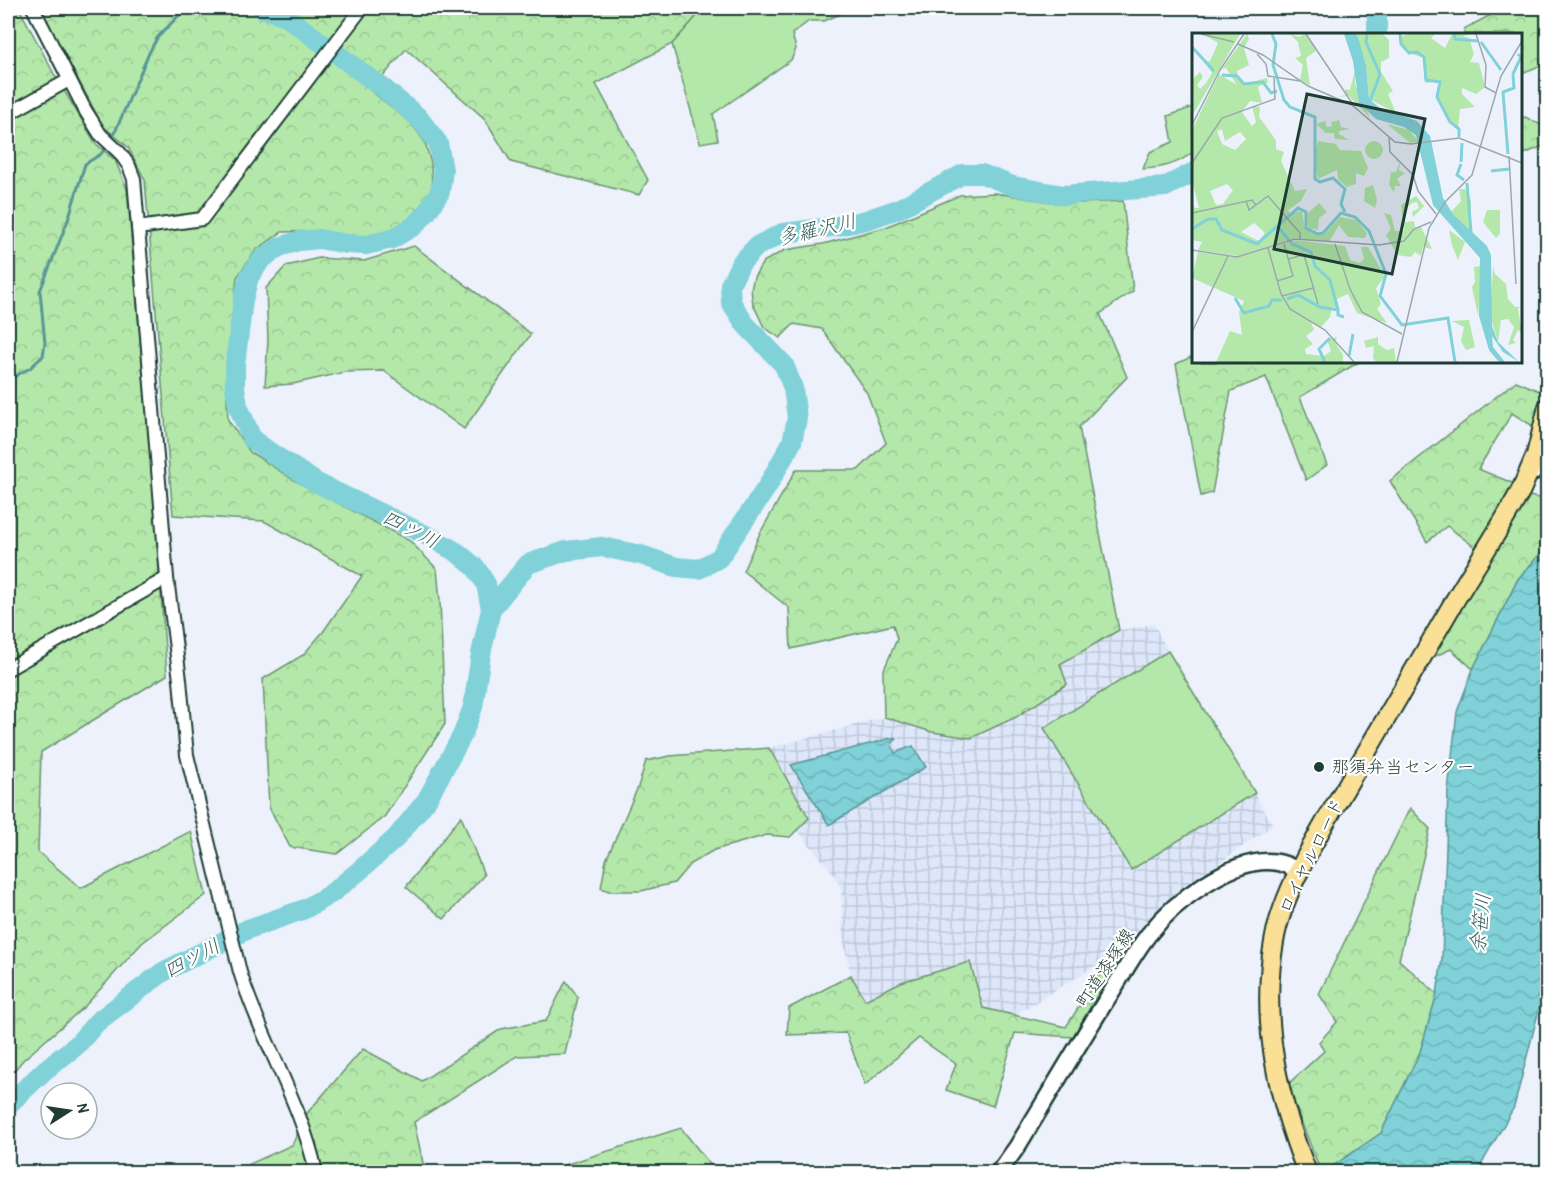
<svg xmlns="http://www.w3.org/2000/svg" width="1555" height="1180" viewBox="0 0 1555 1180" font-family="'Patrick Hand','Klee One',sans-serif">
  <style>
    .industrial { fill: url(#industrial-grid) }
    .green { fill: #b4e8aa; stroke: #6a926f; stroke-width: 1.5 }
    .forest { fill: url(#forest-crowns); stroke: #6a926f; stroke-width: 1.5 }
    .water { fill: url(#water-waves); stroke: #599696; stroke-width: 1.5 }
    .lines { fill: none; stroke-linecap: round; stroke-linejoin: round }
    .stream { stroke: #599696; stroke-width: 3 }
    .river { stroke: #80d1d8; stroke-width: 20 }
    .minor-casing { stroke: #1f3d34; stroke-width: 16 }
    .tertiary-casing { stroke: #1f3d34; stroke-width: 20 }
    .secondary-casing { stroke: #1f3d34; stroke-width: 21 }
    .primary-casing { stroke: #1f3d34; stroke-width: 22 }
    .minor { stroke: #fff; stroke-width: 12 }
    .tertiary { stroke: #fff; stroke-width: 15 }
    .secondary { stroke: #fff; stroke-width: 16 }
    .primary { stroke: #fadf96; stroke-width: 18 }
    .poi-dot { fill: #1f3d34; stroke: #fff; stroke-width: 2 }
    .labels { text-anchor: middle; stroke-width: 4.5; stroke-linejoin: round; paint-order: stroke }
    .poi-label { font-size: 18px; fill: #1f3d34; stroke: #fff; text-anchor: start }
    .street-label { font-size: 18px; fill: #1f3d34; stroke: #fff }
    .water-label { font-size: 20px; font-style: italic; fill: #37625d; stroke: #fff }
    .inset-river { fill: none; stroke: #80d1d8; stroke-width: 3 }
    .inset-road { fill: none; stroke: #9aa9ac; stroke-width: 1.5 }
    .view { fill: #1f3d34; fill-opacity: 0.15; stroke: #1f3d34; stroke-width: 3 }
    .inset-edge { fill: none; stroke: #1f3d34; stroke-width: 3 }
  </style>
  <defs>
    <pattern id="industrial-grid" width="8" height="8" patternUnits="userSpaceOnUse" patternTransform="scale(1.5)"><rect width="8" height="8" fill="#dee7fa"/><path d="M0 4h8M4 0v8" fill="none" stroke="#bec7d7"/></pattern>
    <pattern id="forest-crowns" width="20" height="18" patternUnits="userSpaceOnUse" patternTransform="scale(1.5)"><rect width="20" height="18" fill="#b4e8aa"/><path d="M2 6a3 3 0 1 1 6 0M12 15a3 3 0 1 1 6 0" fill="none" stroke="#9ac893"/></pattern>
    <pattern id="water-waves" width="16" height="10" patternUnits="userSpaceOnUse" patternTransform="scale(1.5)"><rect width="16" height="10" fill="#80d1d8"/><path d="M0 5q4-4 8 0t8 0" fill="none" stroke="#6eb4ba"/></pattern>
  </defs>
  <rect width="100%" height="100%" fill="#ecf1fc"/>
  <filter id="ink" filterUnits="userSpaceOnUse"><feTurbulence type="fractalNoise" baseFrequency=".0167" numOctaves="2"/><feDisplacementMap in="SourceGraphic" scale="12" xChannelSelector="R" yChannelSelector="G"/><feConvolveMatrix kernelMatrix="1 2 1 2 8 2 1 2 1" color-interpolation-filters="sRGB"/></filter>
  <g filter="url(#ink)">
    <!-- industrial -->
    <path class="industrial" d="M1154,624L1168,651L1273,825L1226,858L1156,912L1108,958L1015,1015L983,1008L901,982L864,1000L851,975L843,939L841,888L833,873L797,830L809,818L769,748L884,717L934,733L971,738L1016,717L1066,685L1060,664L1119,630Z"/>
    <!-- green -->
    <g class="green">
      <path d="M704,8L789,9L854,8L824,21H809L792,34L796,49L791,60L713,114L718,140L700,143L672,44Z"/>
      <path d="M1193,107V152C1178,164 1163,168 1143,169L1150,152L1173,142L1168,116Z"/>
      <path d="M1168,651L1255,793L1131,870L1044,728Z"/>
    </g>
    <!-- forest -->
    <g class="forest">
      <path d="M8,8H19L54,74L96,144L115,160L127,189L155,513L167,675L41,752L38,852L81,888L191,831L206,895L142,943L84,1007L23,1060L8,1078Z"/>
      <path d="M40,8H704L672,44L596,84L648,180L639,195L511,162L485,119L406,49L371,91L411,123L425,142L431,163L432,188L418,210L407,222L393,231L358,239L321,231L282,232L256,250L237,277L226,379L228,420L250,452L294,480L410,541L437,569L440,601L445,724L385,816L337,854L290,847L269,807L263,679L303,655L323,632L362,576L264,521L173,515L145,180L128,147L103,126Z"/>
      <path d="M1504,8H1547V63L1522,73L1520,34H1464V29Z"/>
      <path d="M1525,117L1541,125L1547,121L1548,144L1524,154L1521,148L1520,119Z"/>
      <path d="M995,193L1063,204L1123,201L1133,291L1100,314L1127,377L1079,427L1119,630L1060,664L1067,684L1016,717L971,738L932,732L884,717L883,672L897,639L893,625L791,649L789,608L743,571L760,533L796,470H858L886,443L867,393L822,329L794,324L780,338L764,327L753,304L751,289L754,277L763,262L785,250L823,244L886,227L960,195Z"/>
      <path d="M414,246L531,334L464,429L384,371L345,372L293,384L265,386L268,340L266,288L286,266L319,258L364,261Z"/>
      <path d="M1193,356L1194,362H1359L1300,397L1327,465L1306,480L1266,377L1231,391L1212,493L1201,496L1176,364Z"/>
      <path d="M1516,381L1544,393L1536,428L1512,413L1478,469L1517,485L1511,496L1476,548L1447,526L1427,542L1390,481Z"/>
      <path d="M1529,496L1544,499L1547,496V546L1518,579L1473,669L1451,649L1431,658Z"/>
      <path d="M769,748L809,818L790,837L767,835L714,850L690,864L674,883L641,891H609L601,888L606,860L638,787L646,761L670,756Z"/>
      <path d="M1410,808L1430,829L1399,960L1437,994L1420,1052L1381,1133L1336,1165L1321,1172L1287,1085L1324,1051L1319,1042L1337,1022L1319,994Z"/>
      <path d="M461,816L484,875L444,919L406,887Z"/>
      <path d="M1109,960L1116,963L1073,1037L1015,1033L993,1106L946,1090L956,1064L919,1038L865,1085L846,1033L787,1035L789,1008L851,975L865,1000L901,982L970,962L983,1008L1066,1027Z"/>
      <path d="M566,981L578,997L565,1054L517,1056L414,1122L425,1172H232L292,1145L308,1112L363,1049L422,1081L501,1029L546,1021Z"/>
      <path d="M681,1128L716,1172H631L628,1168L613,1172H542Z"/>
    </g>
    <!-- water -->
    <g class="water">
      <path d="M1547,546V978L1514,1107L1477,1172H1324L1381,1133L1420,1052L1437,994L1442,959L1448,791L1457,712L1473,669L1518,579Z"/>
      <path d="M895,737L897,739L891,744L895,753L913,746L926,767L829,825L791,765Z"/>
    </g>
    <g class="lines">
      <!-- stream -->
      <g class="stream">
        <path d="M110,139L116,130L148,55L157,38L183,11L196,8"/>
        <path d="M8,380L30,368L43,356L45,343L40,291L68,220L85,164L101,154L107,145"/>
      </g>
      <!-- river -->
      <g class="river">
        <path d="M1377,34V8"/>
        <path d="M491,609L528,564L566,551L602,547L641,555L676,567L699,569L719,558L767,487L792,442L797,418L793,388L784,365L745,324L731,302L730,285L741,263L757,246L783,233L839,226L866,220L898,209L963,174H982L1013,186L1063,195L1165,187L1194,172"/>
        <path d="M8,1105L45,1070L77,1045L97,1022L163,972L248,929L305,909L332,893L359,871L396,838L426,801L462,736L473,707L481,654L491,609L486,584L476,568L458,553L432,538L317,483L271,453L252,439L238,406L235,387V365L243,300L249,277L261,260L279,247L299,241L319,239L346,244L366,245L392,239L414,226L427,212L440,192L443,170L438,143L418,117L383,88L284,15L262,8"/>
      </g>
      <defs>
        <g id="minor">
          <path d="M33,8L85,110L100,134L120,153L129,166L134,179L167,578L180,680L187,755L240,972C261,1040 301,1102 316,1172"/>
          <path d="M8,114L69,80"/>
          <path d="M138,228L202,219L362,8"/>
          <path d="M8,669L167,578"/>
        </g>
        <path id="tertiary" d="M999,1172L1017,1147C1047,1098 1076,1048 1107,999C1121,978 1133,954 1149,934C1174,902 1231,857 1275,862C1285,863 1292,867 1300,872"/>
        <path id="secondary" d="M1529,474L1548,461"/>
        <path id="primary" d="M1307,1172C1278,1099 1260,1022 1274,942C1282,892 1320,831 1346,787C1383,723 1421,659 1458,595C1479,560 1502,526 1521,490L1536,455L1548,407"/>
      </defs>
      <!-- minor casing -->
      <use href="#minor" class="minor-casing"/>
      <!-- tertiary casing -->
      <use href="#tertiary" class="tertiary-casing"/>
      <!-- secondary casing -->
      <use href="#secondary" class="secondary-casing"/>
      <!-- primary casing -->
      <use href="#primary" class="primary-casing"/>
      <!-- minor -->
      <use href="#minor" class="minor"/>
      <!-- tertiary -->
      <use href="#tertiary" class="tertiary"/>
      <!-- secondary -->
      <use href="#secondary" class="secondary"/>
      <!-- primary -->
      <use href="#primary" class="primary"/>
    </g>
  </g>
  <!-- markers -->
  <circle class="poi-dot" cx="1319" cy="767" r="6"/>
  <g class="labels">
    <!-- poi labels -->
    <g class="poi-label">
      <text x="1331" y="773">那須弁当センター</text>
    </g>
    <!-- street labels -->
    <g class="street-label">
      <text transform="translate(1311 856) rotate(-64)" y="6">ロイヤルロード</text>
      <text transform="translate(1105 968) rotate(-57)" y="6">町道漆塚線</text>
    </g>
    <!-- water labels -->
    <g class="water-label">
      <text transform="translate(817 229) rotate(-13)" y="7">多羅沢川</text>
      <text transform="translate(411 529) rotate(27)" y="7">四ツ川</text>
      <text transform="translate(1480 923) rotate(-84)" y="7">余笹川</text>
      <text transform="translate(192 958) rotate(-28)" y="7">四ツ川</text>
    </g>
  </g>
  <!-- overview -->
  <g transform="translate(1192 33)">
    <rect width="330" height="330" fill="#ecf1fc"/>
    <path d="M173 117a9 9 0 1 1 18 0a9 9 0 1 1-18 0ZM267,156H273L279,167V198L259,179L269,168ZM295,177H308V201L304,205L291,189ZM301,234L303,241L314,251L316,266L298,282Z" fill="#b4e8aa"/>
    <path d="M11,1H48L0,83V47L8,39L11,44L5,52L8,56L14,50L20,40L12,29L18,28L26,10ZM55,1L57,6L52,15L57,32L45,38L46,44L51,51L75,45L76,49L66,54L70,70L58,68L50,79L60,93L64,89L60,73L68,74L67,84L84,107V116L92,119L89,128L103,158L115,156L109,168L96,177L99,181L110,177L113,196L125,201L133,200L148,184L164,187L175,200L173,205L156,204L147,192L137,209L103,205L46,223L6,217L10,209L0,207V168L3,175H7L0,146V97L27,41L45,52L34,35L30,36ZM30,96L33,108L48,99L54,106L43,117L30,111L25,98ZM35,151L41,157L31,171L24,172L18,158ZM62,190L73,200L67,208L49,199ZM98,1L107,4L113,1L125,17L114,25L118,53L108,47L111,32L103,25L109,23L106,9ZM164,1H191L197,7V25L189,29V39L201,58L196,61L204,80L177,66L174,32ZM216,1H243L239,5L253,15L260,1H280L271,3L277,5L282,21L278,29L287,30L293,54L284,61L270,55V61L283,74L268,76L266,96L258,90L244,64L247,48L234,50L232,45V25L217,20L210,11L209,4ZM163,37V51L178,85L157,63L147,64L153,62V56L158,57ZM147,87L149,94L158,96L147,98V101L157,107L143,106L142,100H134L124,91L133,88L135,94L140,93L139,89ZM195,91L217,97L227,109L218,110ZM126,108L144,111L148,117L169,118L176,135L172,143L164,140V151L155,154L146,146L145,137L126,146L122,124ZM202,125L208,131L207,137L213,140L205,146L209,153H203L202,159L197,152L199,139H204L207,131ZM181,152L185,167L183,175L172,168L173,155ZM224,163L232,173L221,184L220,179L227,175L225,169L220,170L212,178L213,189L222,188L223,194H229L240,216L231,214L229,223L223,219L219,224L205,222L194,202L199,196L192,180L199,182L203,198H212L209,172ZM127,170L135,179L127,185L126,197L117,195L115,189L116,180ZM257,197L273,209L266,227L260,212ZM104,207L153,213L158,227L168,230L172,226L169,214H176L193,243L184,255L189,271L185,276L195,290L165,280L156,261L145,266L147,277L140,274L138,284L129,294L119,289L122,297L114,303L121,311L113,316L114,321L132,323L139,318L135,307L145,304L143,309L151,322V329H24L38,298L50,302L47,279L52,268L0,245L6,219L46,224ZM289,233V253L286,283L280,254L283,249L282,234ZM316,266L323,274H330L326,275L330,300L326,297L321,307L324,310L316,312L322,294L316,286L309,287L306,309L298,282ZM277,287L283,314L274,317L269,308L272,294L260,288ZM186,304V311L195,317L202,315L204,329H184L181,325L182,313L174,315L172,308Z" fill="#b4e8aa" fill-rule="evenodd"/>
    <path d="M152,1H164L167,8L174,32L177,66L188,75L225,88L238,103L251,165L261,181L295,213L299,222L300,293L306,309L327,329L311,319L300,303L301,314L313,329H307L297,317L287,283L288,225L241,172L224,102L212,94L184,86L167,70L161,28Z" fill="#80d1d8"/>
    <path class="inset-river" d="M80,1L84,11L81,32L92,67L98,74L123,84V146L128,149L141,145L153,156L149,171L153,179M175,1L174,9L188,41L178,68M208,1L209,11L217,20L225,19L232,24L234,47L248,49L245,64L258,89L267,96V104M262,1L263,6L286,8M289,9L309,37M0,14L22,38M30,42L45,43L52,51L71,49L79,60L85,58M316,121L311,59L322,55L321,41L329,24L326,21M269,129L270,110M269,131L265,142L272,147M299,138L317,136M275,150L279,199M87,195L100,211L119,219L123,233L138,247L146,277M0,196L16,186H24L30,197L65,211L106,175L114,179V195L126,201L131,200L149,180L163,184L177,198L194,241L188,263L210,292L256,285L263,329M43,265L52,280L77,273L80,267H90M95,266L106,262L128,274L146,277V282L152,284M157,323L161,301M133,329L127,316L138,305"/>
    <path class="inset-road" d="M9,1L42,9M114,1L162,73M284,1L294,32L293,54L304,60M46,11L71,22L116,53L160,72L203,109L219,111L267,105L330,130M65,21L74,31L76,43L108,48M0,92L28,37L52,1M197,105L198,119L221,142L226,158L244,181M317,123L324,251M0,130L30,85L83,66L82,45M54,168L57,177L76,163L108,200V207M0,180L60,167L64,172M143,211L158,256L170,279L210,301M76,215L89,261L98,276L133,297L162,329M0,217L45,224L103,206L187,212L212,208L222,196L239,189M96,226L112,222L126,271M85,248L101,243L92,211M90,263L121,255M0,299L36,223M205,329L237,195L253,169L280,142L309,43L330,8"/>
    <path class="view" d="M115,61L233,86L200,241L82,216Z"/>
    <rect width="330" height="330" class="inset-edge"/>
  </g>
  <!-- margin -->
  <rect width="1555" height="1180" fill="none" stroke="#fff" stroke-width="30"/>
  <rect x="15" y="15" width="1525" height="1150" fill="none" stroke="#1f3d34" stroke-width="2" filter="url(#ink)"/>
  <!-- north arrow -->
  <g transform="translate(69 1111) rotate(78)"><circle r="28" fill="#ffffff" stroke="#a5b1ae" stroke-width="1.5"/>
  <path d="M0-4.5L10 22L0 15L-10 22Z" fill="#1f3d34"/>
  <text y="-9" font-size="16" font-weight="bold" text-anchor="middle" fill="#1f3d34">N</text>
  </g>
</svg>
